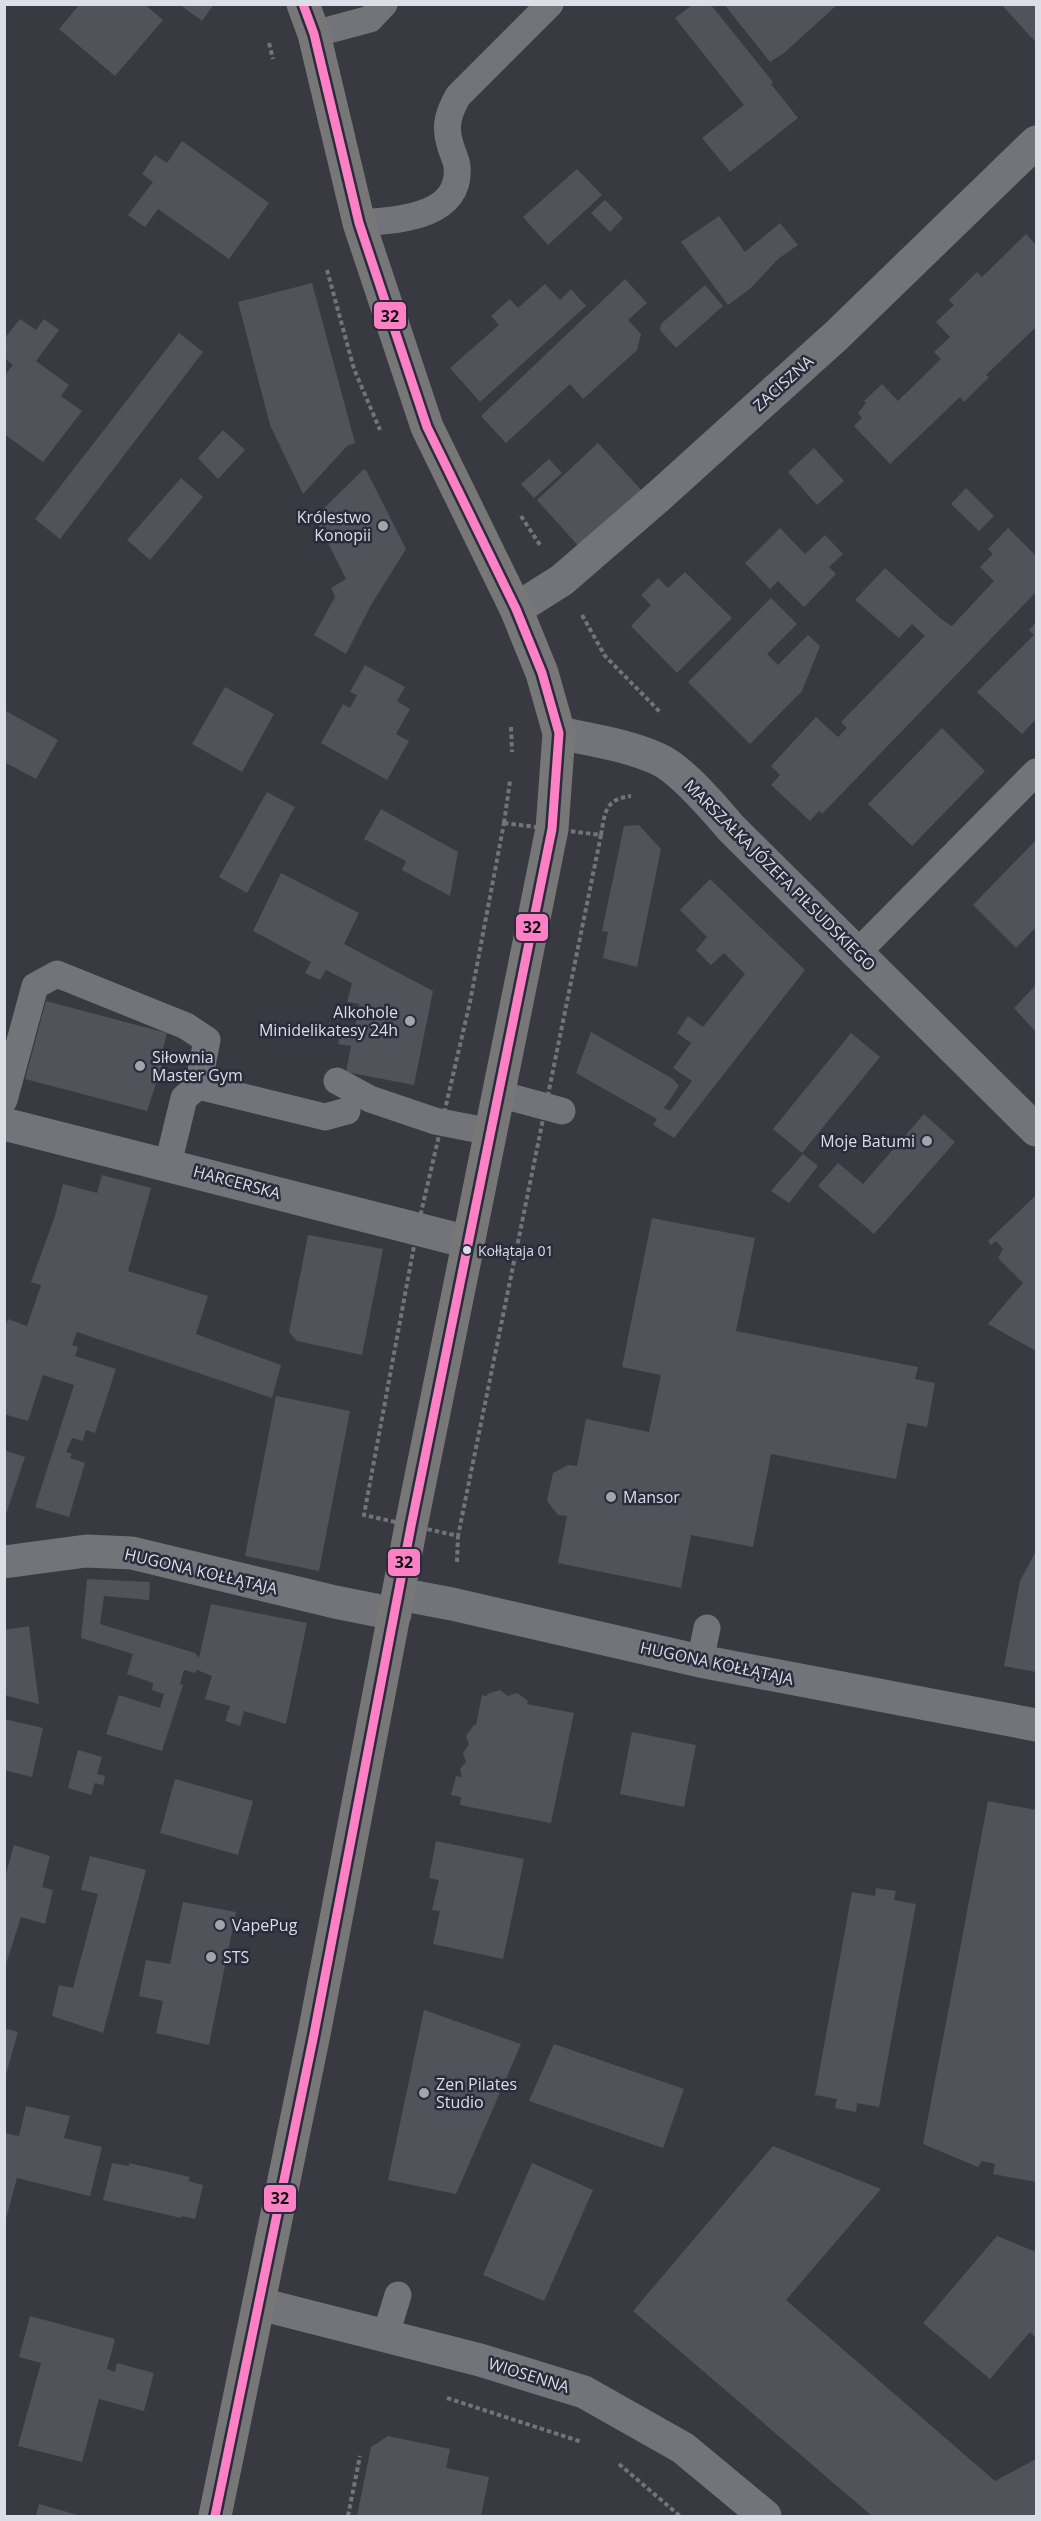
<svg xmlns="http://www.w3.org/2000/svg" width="1041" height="2521" viewBox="0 0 1041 2521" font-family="'Open Sans',sans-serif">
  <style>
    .building { fill: #52535a }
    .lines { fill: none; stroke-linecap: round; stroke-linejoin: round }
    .path { stroke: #737479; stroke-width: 4; stroke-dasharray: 4.5 3; stroke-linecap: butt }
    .service { stroke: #73747a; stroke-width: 27 }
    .minor { stroke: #73747a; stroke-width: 33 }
    .tertiary { stroke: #73747a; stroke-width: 33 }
    .secondary { stroke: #777778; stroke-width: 33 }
    .bus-1-casing { stroke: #2a2c3b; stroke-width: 14 }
    .bus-1 { stroke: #ff80c5; stroke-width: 9 }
    .poi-dot { fill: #a3a4ad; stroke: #2a2c3b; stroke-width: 2 }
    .bus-dot { fill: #dcdee7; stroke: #2a2c3b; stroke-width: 2 }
    .labels { text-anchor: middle; stroke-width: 5; stroke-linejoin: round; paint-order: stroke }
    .bus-label { font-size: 14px; fill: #dcdee7; stroke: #2a2c3b; text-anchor: start }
    .street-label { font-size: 16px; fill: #dcdee7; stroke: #2a2c3b }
    .poi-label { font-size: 16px; fill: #dcdee7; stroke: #2a2c3b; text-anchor: start }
    .line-badge { stroke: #2a2c3b; stroke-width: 2 }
    .pale-badge-label { font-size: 16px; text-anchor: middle; font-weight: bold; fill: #111 }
  </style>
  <rect width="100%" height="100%" fill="#383941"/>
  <!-- building -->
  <g class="building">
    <path d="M80,4H144L163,20L115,76L59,29Z"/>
    <path d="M179,4H214L202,21Z"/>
    <path d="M724,4L742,5L838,4L784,53L770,62Z"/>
    <path d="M1001,4H1036V42L1030,36Z"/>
    <path d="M692,5H711L773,82L771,84L798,118L730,172L702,138L744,105L675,18Z"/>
    <path d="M182,141L269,203L229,259L158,209L145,227L128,215L153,182L142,174L155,155L167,163Z"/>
    <path d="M577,169L602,195L548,245L523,217Z"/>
    <path d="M605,200L623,218L610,232L591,213Z"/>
    <path d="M719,216L745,252L780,223L798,245L778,259L751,288L728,305L681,242Z"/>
    <path d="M1026,234L1036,245V327L986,375L989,377L964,402L960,397L890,464L854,426L862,418L858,413L866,403L864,401L882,384L898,401L941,359L934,352L950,337L936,322L954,305L949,300L977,272L982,277Z"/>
    <path d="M625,279L647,303L628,320L641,334L637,350L583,399L570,384L506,443L481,416Z"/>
    <path d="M312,283L355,443L347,446L303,494L270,425L238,302Z"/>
    <path d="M545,284L560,300L571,289L586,306L480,402L450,368L499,325L491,316L510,299L518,308Z"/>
    <path d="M705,285L723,306L676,348L660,330L661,324Z"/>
    <path d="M20,319L36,330L44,319L59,330L36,361L69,385L61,396L82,411L43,462L4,434V376L13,365L4,358V339Z"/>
    <path d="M179,333L203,352L60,539L35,519Z"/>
    <path d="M223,430L245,450L218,479L198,458Z"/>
    <path d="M598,443L644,493L582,550L537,500Z"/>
    <path d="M814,448L844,481L817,505L788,472Z"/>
    <path d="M549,459L562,473L534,498L521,484Z"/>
    <path d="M363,470H366L406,549L371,605L346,654L314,635L335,597L331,588L346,579L315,517Z"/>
    <path d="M181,478L203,497L150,560L127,540Z"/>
    <path d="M966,488L994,516L979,531L951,504Z"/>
    <path d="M780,528L805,554L825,535L843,554L829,567L836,574L804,607L778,581L770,589L745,563Z"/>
    <path d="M1008,528L1036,556V592L822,814L819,811L810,821L771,785L780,775L771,766L816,717L838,737L847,728L841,722L925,636L912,624L899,638L855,600L885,568L941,619L952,626L994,581L980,567L993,554L988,549Z"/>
    <path d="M685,572L732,618L677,673L631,626L651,605L641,595L658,578L668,588Z"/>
    <path d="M771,598L797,624L767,654L778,665L808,635L820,646L802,691L750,744L688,682Z"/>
    <path d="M1036,622V719L1022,734L977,692L1034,635L1029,630Z"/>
    <path d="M365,665L405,687L397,701L410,709L396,734L409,741L387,780L321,743L343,704L350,708L357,695L350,692Z"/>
    <path d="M225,687L274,714L242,772L192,744Z"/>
    <path d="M4,710L58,740L36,779L4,762Z"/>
    <path d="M942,728L985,771L912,846L868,804Z"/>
    <path d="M267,792L295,807L247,893L219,877Z"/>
    <path d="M381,809L458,852L450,896L402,870L406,861L364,839Z"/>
    <path d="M639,825L661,849L637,967L603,958L608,932L602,931L624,826Z"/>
    <path d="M1036,840V927L1016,948L973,905Z"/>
    <path d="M281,873L359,913L344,944L433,991L414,1085L346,1072L351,1046L338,1044L342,1025L355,1027L359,1004L347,1002L352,983L326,970L320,980L305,973L311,962L253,931Z"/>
    <path d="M710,879L805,970L674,1138L653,1125L657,1119L576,1073L591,1032L673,1079L679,1086L664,1108L670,1111L692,1081L673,1068L691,1043L677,1033L688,1016L703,1027L745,974L724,953L711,965L696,950L707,937L680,910Z"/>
    <path d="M1036,985V1032L1014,1008Z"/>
    <path d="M46,1001L167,1033L160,1061L163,1062L147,1111L25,1079Z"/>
    <path d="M851,1033L880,1057L802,1153L773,1129Z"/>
    <path d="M924,1114L955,1142L874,1234L818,1186L838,1163L863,1184Z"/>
    <path d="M803,1154L818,1166L789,1203L771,1191Z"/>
    <path d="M102,1175L151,1188L128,1271L208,1296L196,1334L281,1365L272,1398L77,1332L72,1345L78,1347L75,1356L116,1369L95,1433L86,1430L83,1441L72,1438L66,1452L72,1454L70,1458L85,1463L69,1517L35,1507L74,1385L43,1375L28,1421L4,1414V1329L8,1319L27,1326L41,1285L31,1282L55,1216L63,1184L97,1193Z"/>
    <path d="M1035,1196L1036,1198V1351L988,1324L1023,1283L998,1258L1003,1249L996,1241L991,1245L988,1241Z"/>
    <path d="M652,1218L755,1238L736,1331L918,1367L915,1379L935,1383L927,1427L907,1423L896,1479L771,1454L753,1547L691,1535L681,1588L558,1563L567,1516L558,1515L547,1501L553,1473L568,1465L577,1466L586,1419L649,1432L661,1375L622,1367Z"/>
    <path d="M308,1235L383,1249L362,1355L297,1341L289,1332Z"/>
    <path d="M276,1396L350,1411L319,1571L245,1556Z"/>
    <path d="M4,1450L25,1457L5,1517H4Z"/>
    <path d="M1036,1551V1672L1004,1666L1020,1581Z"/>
    <path d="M87,1579L150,1582L149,1600L104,1596L100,1624L195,1653L199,1658L211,1604L307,1623L286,1724L244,1711L240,1726L225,1721L230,1706L205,1699L212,1676L197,1670L195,1673L184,1670L180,1684L183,1685L162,1751L106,1734L119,1695L160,1708L164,1694L152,1690L153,1683L127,1674L133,1654L81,1638Z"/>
    <path d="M29,1626L39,1704L4,1695V1630Z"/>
    <path d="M500,1690L508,1696L517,1693L528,1701L527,1704L574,1713L551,1823L460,1805L461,1797L451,1795L456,1776L462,1777L460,1769L466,1762L463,1753L469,1744L466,1736L474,1725H476L482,1695L487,1696V1694Z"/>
    <path d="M4,1719L43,1728L32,1777L4,1770Z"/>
    <path d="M632,1732L696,1745L684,1807L620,1794Z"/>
    <path d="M78,1750L102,1757L97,1774L105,1776L103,1785L95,1783L91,1795L68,1788Z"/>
    <path d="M175,1779L253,1801L238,1855L160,1833Z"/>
    <path d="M988,1801L1036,1810V2182L993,2174L995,2164L982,2161L978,2167L923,2144Z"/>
    <path d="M436,1841L524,1859L503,1959L433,1944L440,1911L432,1910L439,1880L429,1878Z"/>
    <path d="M14,1845L50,1856L42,1887L53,1890L45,1924L21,1917L5,1967V1877Z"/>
    <path d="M90,1856L146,1870L103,2033L52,2016L59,1985L73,1988L98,1894L81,1890Z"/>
    <path d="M876,1888L896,1891L894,1900L916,1904L879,2107L857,2103L856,2112L835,2108L837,2099L815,2095L852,1892L875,1896Z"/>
    <path d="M183,1902L236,1912L209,2045L156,2033L163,2001L139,1996L146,1960L170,1964Z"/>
    <path d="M424,2010L521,2044L456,2194L388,2180Z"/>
    <path d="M4,2028L18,2032L5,2078H4Z"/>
    <path d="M554,2044L684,2089L663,2148L529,2101Z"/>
    <path d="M26,2106L70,2116L64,2138L102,2147L90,2196L17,2178L4,2226V2133L19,2136Z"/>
    <path d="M773,2146L881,2189L786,2300L995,2481L1036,2459V2516H872L633,2311Z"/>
    <path d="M112,2163L129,2166V2163L190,2177L188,2181L203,2185L195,2219L181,2216V2218L103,2200Z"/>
    <path d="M532,2163L593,2190L544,2301L483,2275Z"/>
    <path d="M997,2236L1036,2252V2338L1030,2332L990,2379L923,2323Z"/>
    <path d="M30,2316L115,2339L107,2369L115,2372L117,2363L154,2373L144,2411L99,2399L82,2462L18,2446L41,2363L19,2357Z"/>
    <path d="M388,2436L450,2449L446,2468L489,2477L481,2516H357L371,2447Z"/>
    <path d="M39,2504L81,2516H36Z"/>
  </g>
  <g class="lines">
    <!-- path -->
    <g class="path">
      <path d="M269,43L273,59"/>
      <path d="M327,270L354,369L380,430"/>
      <path d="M521,516L540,545"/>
      <path d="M582,615L605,656L660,712"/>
      <path d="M511,727L512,752"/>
      <path d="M504,823L601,835L458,1536L364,1515L417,1230L470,1002Z"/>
      <path d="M504,823L510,781"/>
      <path d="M601,835C605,812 605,799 631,796"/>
      <path d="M457,1562L458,1536"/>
      <path d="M447,2398L582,2442"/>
      <path d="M619,2464L680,2516"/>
      <path d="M348,2516L360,2456"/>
    </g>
    <!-- service -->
    <g class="service">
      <path d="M314,34L370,19L384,4"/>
      <path d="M359,223C394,220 462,219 457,166C456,159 452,152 450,144C444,126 449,112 458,96L550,4"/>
      <path d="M857,953L1036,772"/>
      <path d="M337,1081L370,1099L435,1121L491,1132"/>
      <path d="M499,1094L562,1111"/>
      <path d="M4,1100L35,986L57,974L186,1026L207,1040L198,1086"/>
      <path d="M168,1164L184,1098L198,1086L325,1117L347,1111"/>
      <path d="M700,1661L707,1628"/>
      <path d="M385,2337L398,2295"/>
    </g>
    <!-- minor -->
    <g class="minor">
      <path d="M516,609L562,580L659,496L837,335L1036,142"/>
      <path d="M4,1124L468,1242"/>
      <path d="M4,1562L86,1551L132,1553L335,1602L395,1614"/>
      <path d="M399,1594L452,1604L700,1661L1036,1725"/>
      <path d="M260,2304L480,2360L584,2392L683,2448L765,2516"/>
    </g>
    <!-- tertiary -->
    <path class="tertiary" d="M559,733C592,740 627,745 658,759C681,769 714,808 731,828L1036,1130"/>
    <!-- secondary -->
    <path class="secondary" d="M215,2516L314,2034L411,1526L552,829L559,733L542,673L516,609L427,427L359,223L314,34L303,4"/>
    <defs>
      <path id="bus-1" d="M215,2516L314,2034L411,1526L552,829L559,733L542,673L516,609L427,427L359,223L314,34L303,4"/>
    </defs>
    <!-- bus-1 casing -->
    <use href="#bus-1" class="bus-1-casing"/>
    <!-- bus-1 -->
    <use href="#bus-1" class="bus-1"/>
  </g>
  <!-- markers -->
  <g class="poi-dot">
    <circle cx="383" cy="526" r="6"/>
    <circle cx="410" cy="1021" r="6"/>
    <circle cx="140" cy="1066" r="6"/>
    <circle cx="927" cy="1141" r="6"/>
    <circle cx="611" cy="1497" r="6"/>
    <circle cx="220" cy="1925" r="6"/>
    <circle cx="211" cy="1957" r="6"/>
    <circle cx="424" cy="2093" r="6"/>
  </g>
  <circle class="bus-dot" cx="467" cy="1250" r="5"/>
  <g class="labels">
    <!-- bus labels -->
    <g class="bus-label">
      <text x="478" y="1256">Kołłątaja 01</text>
    </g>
    <!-- street labels -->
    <g class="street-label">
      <text transform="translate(783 383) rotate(-42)" y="6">ZACISZNA</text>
      <text transform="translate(780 875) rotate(45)" y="6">MARSZAŁKA JÓZEFA PIŁSUDSKIEGO</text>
      <text transform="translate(237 1182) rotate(15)" y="6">HARCERSKA</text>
      <text transform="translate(201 1571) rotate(13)" y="6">HUGONA KOŁŁĄTAJA</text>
      <text transform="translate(717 1663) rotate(12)" y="6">HUGONA KOŁŁĄTAJA</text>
      <text transform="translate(529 2375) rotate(17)" y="6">WIOSENNA</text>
    </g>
    <!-- poi labels -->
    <g class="poi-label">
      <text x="371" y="523" text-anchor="end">Królestwo<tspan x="371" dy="18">Konopii</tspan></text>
      <text x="398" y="1018" text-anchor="end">Alkohole<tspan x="398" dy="18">Minidelikatesy 24h</tspan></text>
      <text x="152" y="1063">Siłownia<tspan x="152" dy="18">Master Gym</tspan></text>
      <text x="915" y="1147" text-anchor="end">Moje Batumi</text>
      <text x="623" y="1503">Mansor</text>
      <text x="232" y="1931">VapePug</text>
      <text x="223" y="1963">STS</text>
      <text x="436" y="2090">Zen Pilates<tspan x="436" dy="18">Studio</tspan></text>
    </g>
  </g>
  <g class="line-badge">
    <rect x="373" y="301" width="34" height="29" rx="6" fill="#ff80c5"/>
    <rect x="515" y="913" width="34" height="29" rx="6" fill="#ff80c5"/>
    <rect x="387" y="1548" width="34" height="29" rx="6" fill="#ff80c5"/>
    <rect x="263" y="2184" width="34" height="29" rx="6" fill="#ff80c5"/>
  </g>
  <g class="pale-badge-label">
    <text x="390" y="322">32</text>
    <text x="532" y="933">32</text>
    <text x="404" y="1568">32</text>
    <text x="280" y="2204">32</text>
  </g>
  <!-- border -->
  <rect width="1041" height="2521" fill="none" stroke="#dcdee7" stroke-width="12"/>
</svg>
